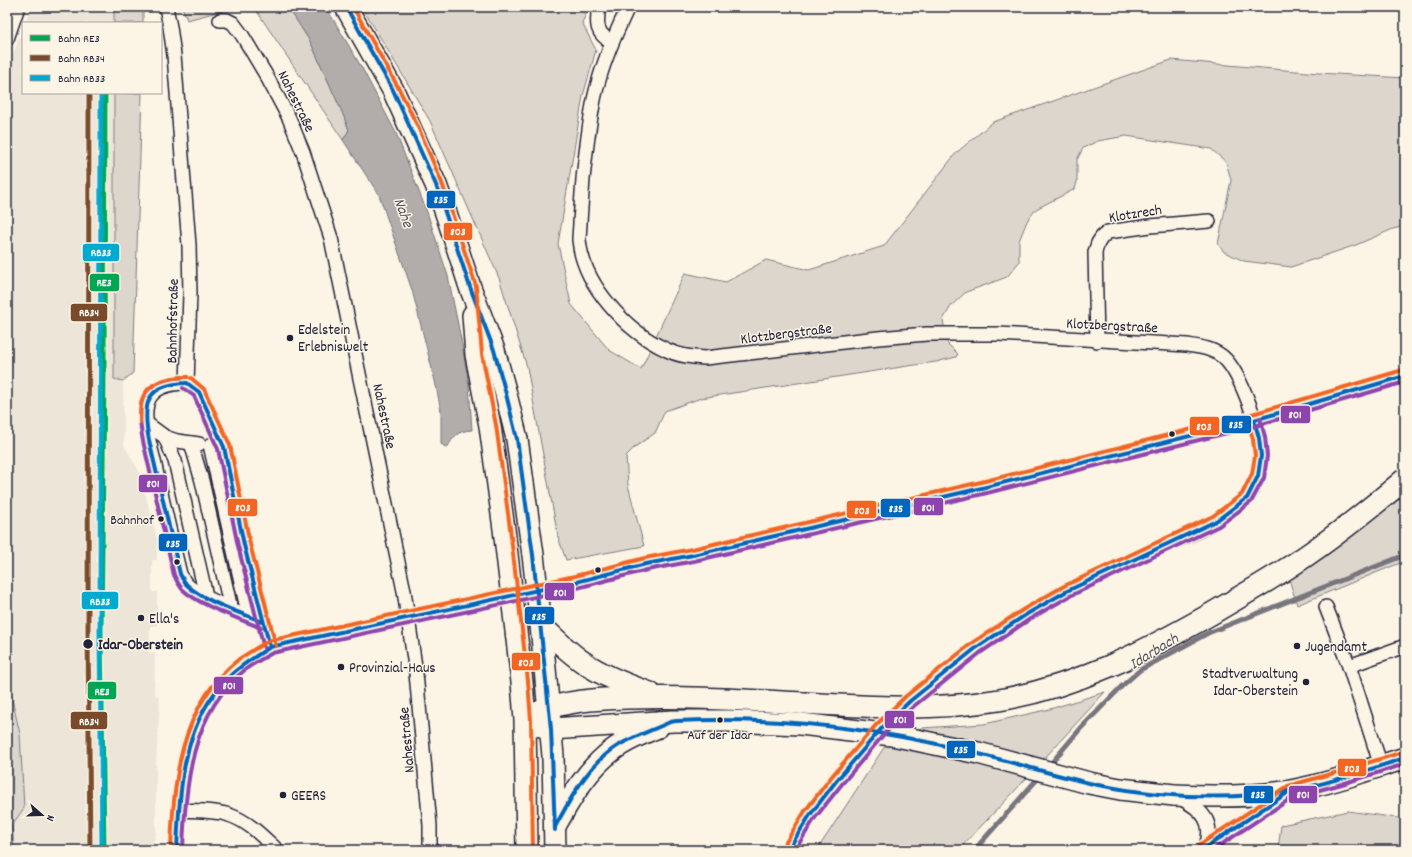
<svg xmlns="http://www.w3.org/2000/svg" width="1412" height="857" viewBox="0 0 1412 857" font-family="Dekko,sans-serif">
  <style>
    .built { fill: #ece5d8 }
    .green { fill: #dcd6cc; stroke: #7f7c84 }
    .water { fill: #b2adab; stroke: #78757e }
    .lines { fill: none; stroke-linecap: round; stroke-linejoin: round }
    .stream { stroke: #78757e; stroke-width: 5 }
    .street-casing { stroke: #22223b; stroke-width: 16 }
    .primary-casing { stroke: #22223b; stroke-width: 24 }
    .street { stroke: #fcf5e5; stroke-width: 13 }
    .primary { stroke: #fcf5e5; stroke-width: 21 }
    .street-bridge-casing { stroke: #22223b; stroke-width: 16; stroke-linecap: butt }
    .primary-bridge-casing { stroke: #22223b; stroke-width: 24; stroke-linecap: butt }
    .street-bridge { stroke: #fcf5e5; stroke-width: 13 }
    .primary-bridge { stroke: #fcf5e5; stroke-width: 21 }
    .bus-1-casing { stroke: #fcf5e5; stroke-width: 7 }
    .bus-2-casing { stroke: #fcf5e5; stroke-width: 7 }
    .bus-3-casing { stroke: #fcf5e5; stroke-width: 7 }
    .bus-1 { stroke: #0065bd; stroke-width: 4 }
    .bus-2 { stroke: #8e44ad; stroke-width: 4 }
    .bus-3 { stroke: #f26522; stroke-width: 4 }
    .rail-1-casing { stroke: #fcf5e5; stroke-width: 8 }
    .rail-2-casing { stroke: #fcf5e5; stroke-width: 8 }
    .rail-3-casing { stroke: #fcf5e5; stroke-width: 8 }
    .rail-1 { stroke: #00a651; stroke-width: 5 }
    .rail-2 { stroke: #7a4b2a; stroke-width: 5 }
    .rail-3 { stroke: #00a9ce; stroke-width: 5 }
    .poi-dot { fill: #22223b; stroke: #fcf5e5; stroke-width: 1.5 }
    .labels { text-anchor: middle; stroke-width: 3; stroke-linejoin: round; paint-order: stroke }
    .bus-label { font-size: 14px; fill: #22223b; stroke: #fcf5e5; text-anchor: end }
    .street-label { font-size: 15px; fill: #22223b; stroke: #fcf5e5 }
    .poi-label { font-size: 15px; fill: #22223b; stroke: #fcf5e5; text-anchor: start }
    .stop-label { font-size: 15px; font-weight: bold; fill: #22223b; stroke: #fcf5e5; text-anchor: start }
    .water-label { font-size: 16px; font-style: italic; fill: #545362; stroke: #fcf5e5 }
    .line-badge { stroke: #fcf5e5; stroke-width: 1.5 }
    .badge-label { font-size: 11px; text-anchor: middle; font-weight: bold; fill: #fff }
  </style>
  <rect width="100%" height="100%" fill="#fcf5e5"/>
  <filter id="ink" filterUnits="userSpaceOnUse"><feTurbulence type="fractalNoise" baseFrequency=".025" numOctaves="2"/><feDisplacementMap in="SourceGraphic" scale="8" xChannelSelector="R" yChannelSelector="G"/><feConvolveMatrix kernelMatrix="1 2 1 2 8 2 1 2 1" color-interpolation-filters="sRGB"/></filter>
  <g filter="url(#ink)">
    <!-- built -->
    <g class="built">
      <path d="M35,7H114V23H25L30,10Z"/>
      <path d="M23,28V93H114V379L123,381L124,445L139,471L157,538V560H152V592H157V626H150L149,653H155L154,692L160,700L156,764V834L152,846L149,850H14L12,825L24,808L20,734L7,677V70Z"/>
    </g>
    <!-- green -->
    <g class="green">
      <rect x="114" y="7" width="29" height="16"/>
      <path d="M182,7H237L187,20Z"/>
      <path d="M254,7H288L311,43L342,112L349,130L343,140Z"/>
      <path d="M362,7H589L582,23L596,50L583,96L558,244L571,304L609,350L641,369L685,273L726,282L766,260L809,270L884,246L956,153L993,122L1171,60L1319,73L1405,78V226L1393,229L1356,245L1291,267L1244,261L1224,252L1218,244L1231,180L1226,162L1211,149L1126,136L1098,141L1083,148L1077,160V182L1075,189L1036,209L1027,221L1019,241V262L1007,277L966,292L951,306L943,320L947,343L958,354L956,357L936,362L908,366L701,398L665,411L655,433L635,447L626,456L628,485L644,546L566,560L558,537L527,367L499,278L430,121Z"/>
      <path d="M114,93H142L133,373L123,381L114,379Z"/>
      <path d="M1405,492V561L1297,605L1289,579Z"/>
      <path d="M7,677L20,734L24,808L12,825L14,850H7Z"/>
      <path d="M1105,692L1010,796L963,845L956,850H817L885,746L921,728L984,724L1050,709Z"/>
      <path d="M1348,811L1405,819V850H1278L1281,825Z"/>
    </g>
    <!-- water -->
    <path class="water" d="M288,7H326L362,68L396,133L427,212L448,276L461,339L469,385L472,430C457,431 454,436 447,448L441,444V411L435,381L412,290L379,195L343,140L349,130L342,112L311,43Z"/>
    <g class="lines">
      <!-- stream -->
      <g class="stream">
        <path d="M1048,767L1081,728L1122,686L1140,670L1208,633L1405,555"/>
        <path d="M972,850L977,847L1040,776"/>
      </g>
      <defs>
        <g id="street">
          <path d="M166,7L170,27L174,55L189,245L190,294L187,383"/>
          <path d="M599,7C596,24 596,34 612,42"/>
          <path d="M628,7C615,35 602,64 595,95C589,122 586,151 583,179C582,194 581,208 580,222C580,228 579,234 579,240C583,285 627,332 667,350C679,356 692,357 705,358L878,338L927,334H999L1187,345C1200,347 1212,348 1223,357C1241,373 1263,435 1261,458C1260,471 1255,489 1247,498C1243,502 1238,505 1234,508C1228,512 1222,518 1215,522C1199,532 1180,539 1162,547C1131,561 1100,575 1070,590C1046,601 1024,616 1002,630C918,686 839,762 788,850"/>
          <path d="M220,20H227L233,23L242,35L266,75L289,118L303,152L331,238L404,591L416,673L430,825V850"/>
          <path d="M7,39L18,7"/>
          <path d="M1097,341L1095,252L1098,243L1102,237L1108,232L1150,226L1209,221"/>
          <path d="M187,383C171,383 152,386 147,404C143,420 150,445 154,461C162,499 171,537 180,574C182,578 184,582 187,585C203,599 243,614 263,622"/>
          <path d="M187,383L199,392L224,447L244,545L270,647"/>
          <path d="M146,423L165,437L177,441L199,444"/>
          <path d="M165,437L175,461L206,596"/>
          <path d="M191,443L202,481L231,609"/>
          <path d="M210,445L249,617"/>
          <path d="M576,582L646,564L693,555L982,488L1254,420L1405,376"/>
          <path d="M1326,607L1349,666L1381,766"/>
          <path d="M1349,666L1405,646"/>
          <path d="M1180,798C1202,809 1216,823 1205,848"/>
          <path d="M179,810C196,811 214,810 229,815C248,821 263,837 277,850"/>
          <path d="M177,850C178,797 182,734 216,690C221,683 229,677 236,671C246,661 257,652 270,647C287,641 306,639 324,635"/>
          <path d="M1202,850L1286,794"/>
        </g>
        <g id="primary">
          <path d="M346,7L393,90L436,185L447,216L470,287L494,350L506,394L517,439L533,555L541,625L553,756L555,850"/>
          <path d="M473,315L476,355L490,426L504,529L522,682L525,720L527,850"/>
          <path d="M541,625C554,638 567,651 583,662C603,676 627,685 650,693"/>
          <path d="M536,713C564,700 599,699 629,698C687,696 745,700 803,703"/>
          <path d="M538,725L551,729L673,721H729L801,724"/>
          <path d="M1174,795C1213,797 1252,797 1290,791C1329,784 1367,770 1405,758"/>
          <path d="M555,826C571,798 587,769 613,750C626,740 643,733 658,727"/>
        </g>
      </defs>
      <!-- street casing -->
      <use href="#street" class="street-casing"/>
      <!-- primary casing -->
      <use href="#primary" class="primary-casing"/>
      <!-- street -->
      <use href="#street" class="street"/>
      <!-- primary -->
      <use href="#primary" class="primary"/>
      <defs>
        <path id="street-bridge" d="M324,635L576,582"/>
        <g id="primary-bridge">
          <path d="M803,703C869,707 934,711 999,700C1076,687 1144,652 1211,614C1235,600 1259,586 1283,571C1326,544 1366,512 1405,479"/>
          <path d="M801,724L892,735L978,753L1089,783L1120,789L1174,795"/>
        </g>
      </defs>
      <!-- street-bridge casing -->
      <use href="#street-bridge" class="street-bridge-casing"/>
      <!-- primary-bridge casing -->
      <use href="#primary-bridge" class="primary-bridge-casing"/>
      <!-- street-bridge -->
      <use href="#street-bridge" class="street-bridge"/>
      <!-- primary-bridge -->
      <use href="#primary-bridge" class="primary-bridge"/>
      <defs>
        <g id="bus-1">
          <path d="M346,7L393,90L436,185L470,287L494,350L506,394L517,439L533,555L551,729L555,830"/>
          <path d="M187,383C145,384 142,404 149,440L180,574C182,578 184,582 187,585C203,601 241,613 263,622"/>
          <path d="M187,383L199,392L224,447L244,545L270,647"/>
          <path d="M555,827C572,796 588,764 619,745C635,736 653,730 670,722L676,721C766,717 862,727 950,747C1000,758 1048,774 1098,785C1148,795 1202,799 1254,795C1306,792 1355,774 1405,758"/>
          <path d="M177,850C179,793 182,729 222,684C235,669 253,658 270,647L576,582L646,564L693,555L982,488L1254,420L1405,376"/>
          <path d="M788,850L810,815L837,780L881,729L910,701L976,648L1027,614L1067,591L1216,521L1247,498L1258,476L1261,456L1259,438L1254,420"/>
          <path d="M1202,850L1287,793"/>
        </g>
        <g id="bus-2">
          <path d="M187,377C141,378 135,401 143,441L174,575C176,580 179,585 182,589C200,606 238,618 261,628"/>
          <path d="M183,388L194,396L218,449L238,546L264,648"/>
          <path d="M183,850C185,785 191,712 246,669C254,663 264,658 272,653L577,588L647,570L694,561L983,494L1255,426L1405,382"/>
          <path d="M795,850L815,818L842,784L885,733L914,706L980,653L1030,619L1070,596L1219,526L1251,502L1264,478L1267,456L1265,437L1260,418"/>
          <path d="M1213,850L1293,797L1342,784L1405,764"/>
        </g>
        <g id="bus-3">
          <path d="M353,7L398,87L418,127L442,183L476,286L482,354L496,425L510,528L528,681L531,720L533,850"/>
          <path d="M191,378L204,389L230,445L250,544L276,646"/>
          <path d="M140,422C141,416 140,409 141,403C146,382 168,377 187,377"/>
          <path d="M1199,845L1288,786L1338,772L1403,752"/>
          <path d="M783,847L805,811L832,776L876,725L906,696L972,643L1024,609L1064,586L1213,516L1242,494L1252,474L1255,456L1253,439L1248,422"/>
          <path d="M171,850C173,781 180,705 239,659C248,653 258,647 268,641L575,576L645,558L692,549L981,482L1252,414L1403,370"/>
        </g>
      </defs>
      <!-- bus-1 casing -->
      <use href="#bus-1" class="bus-1-casing"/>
      <!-- bus-2 casing -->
      <use href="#bus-2" class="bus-2-casing"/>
      <!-- bus-3 casing -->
      <use href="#bus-3" class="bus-3-casing"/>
      <!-- bus-1 -->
      <use href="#bus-1" class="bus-1"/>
      <!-- bus-2 -->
      <use href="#bus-2" class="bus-2"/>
      <!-- bus-3 -->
      <use href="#bus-3" class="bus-3"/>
      <defs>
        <path id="rail-1" d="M104,850L101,632L104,382L105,93"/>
        <path id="rail-2" d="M89,93L88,632L90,850"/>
        <path id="rail-3" d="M101,93L100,632L102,850"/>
      </defs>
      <!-- rail-1 casing -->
      <use href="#rail-1" class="rail-1-casing"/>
      <!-- rail-2 casing -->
      <use href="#rail-2" class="rail-2-casing"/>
      <!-- rail-3 casing -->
      <use href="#rail-3" class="rail-3-casing"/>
      <!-- rail-1 -->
      <use href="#rail-1" class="rail-1"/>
      <!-- rail-2 -->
      <use href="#rail-2" class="rail-2"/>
      <!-- rail-3 -->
      <use href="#rail-3" class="rail-3"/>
    </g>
  </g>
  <!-- markers -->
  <g class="poi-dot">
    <circle cx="290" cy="338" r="4"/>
    <circle cx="1172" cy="434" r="3.5"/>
    <circle cx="161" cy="519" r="3.5"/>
    <circle cx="177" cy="562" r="3.5"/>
    <circle cx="598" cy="570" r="3.5"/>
    <circle cx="141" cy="618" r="4"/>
    <circle cx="88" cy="644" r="5.5"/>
    <circle cx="1297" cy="646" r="4"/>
    <circle cx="341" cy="667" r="4"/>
    <circle cx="1306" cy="682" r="4"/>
    <circle cx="720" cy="720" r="3.5"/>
    <circle cx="283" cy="795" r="4"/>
  </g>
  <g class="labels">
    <!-- bus labels -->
    <g class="bus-label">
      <text x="154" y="524">Bahnhof</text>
      <text x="720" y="739" text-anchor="middle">Auf der Idar</text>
    </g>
    <!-- street labels -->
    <g class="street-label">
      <text transform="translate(297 101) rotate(64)" y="5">Nahestraße</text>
      <text transform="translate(1135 213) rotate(-9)" y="5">Klotzrech</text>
      <text transform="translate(172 321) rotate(-89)" y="5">Bahnhofstraße</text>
      <text transform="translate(1112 325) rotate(3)" y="5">Klotzbergstraße</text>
      <text transform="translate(786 333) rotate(-7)" y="5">Klotzbergstraße</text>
      <text transform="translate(385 416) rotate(78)" y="5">Nahestraße</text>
      <text transform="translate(406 740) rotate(-95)" y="5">Nahestraße</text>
    </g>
    <!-- poi labels -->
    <g class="poi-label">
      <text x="298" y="334">Edelstein<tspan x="298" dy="17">Erlebniswelt</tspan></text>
      <text x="149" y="623">Ella's</text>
      <text x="1305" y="651">Jugendamt</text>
      <text x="349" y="672">Provinzial-Haus</text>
      <text x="1298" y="678" text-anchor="end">Stadtverwaltung<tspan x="1298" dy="17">Idar-Oberstein</tspan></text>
      <text x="291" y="800">GEERS</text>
    </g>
    <!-- stop labels -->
    <g class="stop-label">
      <text x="98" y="649">Idar-Oberstein</text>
    </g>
    <!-- water labels -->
    <g class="water-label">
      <text transform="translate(405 212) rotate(70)" y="6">Nahe</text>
      <text transform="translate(1153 650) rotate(-32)" y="6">Idarbach</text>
    </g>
  </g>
  <g class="line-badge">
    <rect x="426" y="190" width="30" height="19" rx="4" fill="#0065bd"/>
    <rect x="443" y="222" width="30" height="19" rx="4" fill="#f26522"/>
    <rect x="82" y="243" width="38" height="19" rx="4" fill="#00a9ce"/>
    <rect x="89" y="273" width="31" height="19" rx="4" fill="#00a651"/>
    <rect x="70" y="303" width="38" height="19" rx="4" fill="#7a4b2a"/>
    <rect x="1280" y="405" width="31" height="19" rx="4" fill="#8e44ad"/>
    <rect x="1221" y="415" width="31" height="19" rx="4" fill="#0065bd"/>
    <rect x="1189" y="416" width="31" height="20" rx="4" fill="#f26522"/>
    <rect x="138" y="474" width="30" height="19" rx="4" fill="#8e44ad"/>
    <rect x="913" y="497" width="31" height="19" rx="4" fill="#8e44ad"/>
    <rect x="227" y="498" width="31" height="19" rx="4" fill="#f26522"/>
    <rect x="880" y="498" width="31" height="20" rx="4" fill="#0065bd"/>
    <rect x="846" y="500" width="31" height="19" rx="4" fill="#f26522"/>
    <rect x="158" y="533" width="30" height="19" rx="4" fill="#0065bd"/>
    <rect x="544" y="582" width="31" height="19" rx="4" fill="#8e44ad"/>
    <rect x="81" y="591" width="38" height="19" rx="4" fill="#00a9ce"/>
    <rect x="524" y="606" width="31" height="19" rx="4" fill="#0065bd"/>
    <rect x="511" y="652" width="30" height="19" rx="4" fill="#f26522"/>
    <rect x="213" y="676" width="31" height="19" rx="4" fill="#8e44ad"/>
    <rect x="87" y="681" width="30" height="19" rx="4" fill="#00a651"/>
    <rect x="884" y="710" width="31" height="19" rx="4" fill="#8e44ad"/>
    <rect x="70" y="711" width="38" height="19" rx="4" fill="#7a4b2a"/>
    <rect x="946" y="740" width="30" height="19" rx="4" fill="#0065bd"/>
    <rect x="1337" y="758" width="30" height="19" rx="4" fill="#f26522"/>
    <rect x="1288" y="785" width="30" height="19" rx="4" fill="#8e44ad"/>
    <rect x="1243" y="785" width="31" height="19" rx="4" fill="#0065bd"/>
  </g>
  <g class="badge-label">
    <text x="441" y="203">835</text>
    <text x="458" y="235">803</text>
    <text x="101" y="256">RB33</text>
    <text x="104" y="286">RE3</text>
    <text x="89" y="316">RB34</text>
    <text x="1295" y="418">801</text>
    <text x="1236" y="428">835</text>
    <text x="1204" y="430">803</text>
    <text x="153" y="487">801</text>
    <text x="928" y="511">801</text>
    <text x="243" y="511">803</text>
    <text x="896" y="512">835</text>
    <text x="862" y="514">803</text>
    <text x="173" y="547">835</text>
    <text x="560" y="596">801</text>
    <text x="100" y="605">RB33</text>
    <text x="539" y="620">835</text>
    <text x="526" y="666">803</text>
    <text x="229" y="689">801</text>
    <text x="102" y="695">RE3</text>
    <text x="900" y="723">801</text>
    <text x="89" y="725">RB34</text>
    <text x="961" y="753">835</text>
    <text x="1352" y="772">803</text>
    <text x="1303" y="798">801</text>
    <text x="1258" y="798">835</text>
  </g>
  <!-- margin -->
  <rect width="1412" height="857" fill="none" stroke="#fcf5e5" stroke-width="24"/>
  <rect x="12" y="12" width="1388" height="833" fill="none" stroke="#22223b" stroke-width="1.5" filter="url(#ink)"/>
  <!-- legend -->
  <rect x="22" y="22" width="140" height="72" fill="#fcf5e5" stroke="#a5a1a1"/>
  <rect x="30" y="35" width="20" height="6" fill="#00a651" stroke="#a5a1a1"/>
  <text x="58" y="42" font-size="12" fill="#22223b">Bahn RE3</text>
  <rect x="30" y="55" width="20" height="6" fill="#7a4b2a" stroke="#a5a1a1"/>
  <text x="58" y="62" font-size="12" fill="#22223b">Bahn RB34</text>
  <rect x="30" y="75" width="20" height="6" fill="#00a9ce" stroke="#a5a1a1"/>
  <text x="58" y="82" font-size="12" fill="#22223b">Bahn RB33</text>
  <!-- north arrow -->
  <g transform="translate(42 815) rotate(110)" stroke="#fcf5e5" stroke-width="3" paint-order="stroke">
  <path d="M0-3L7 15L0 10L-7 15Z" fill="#22223b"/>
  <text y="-6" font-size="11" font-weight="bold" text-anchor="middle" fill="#22223b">N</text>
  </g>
</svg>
